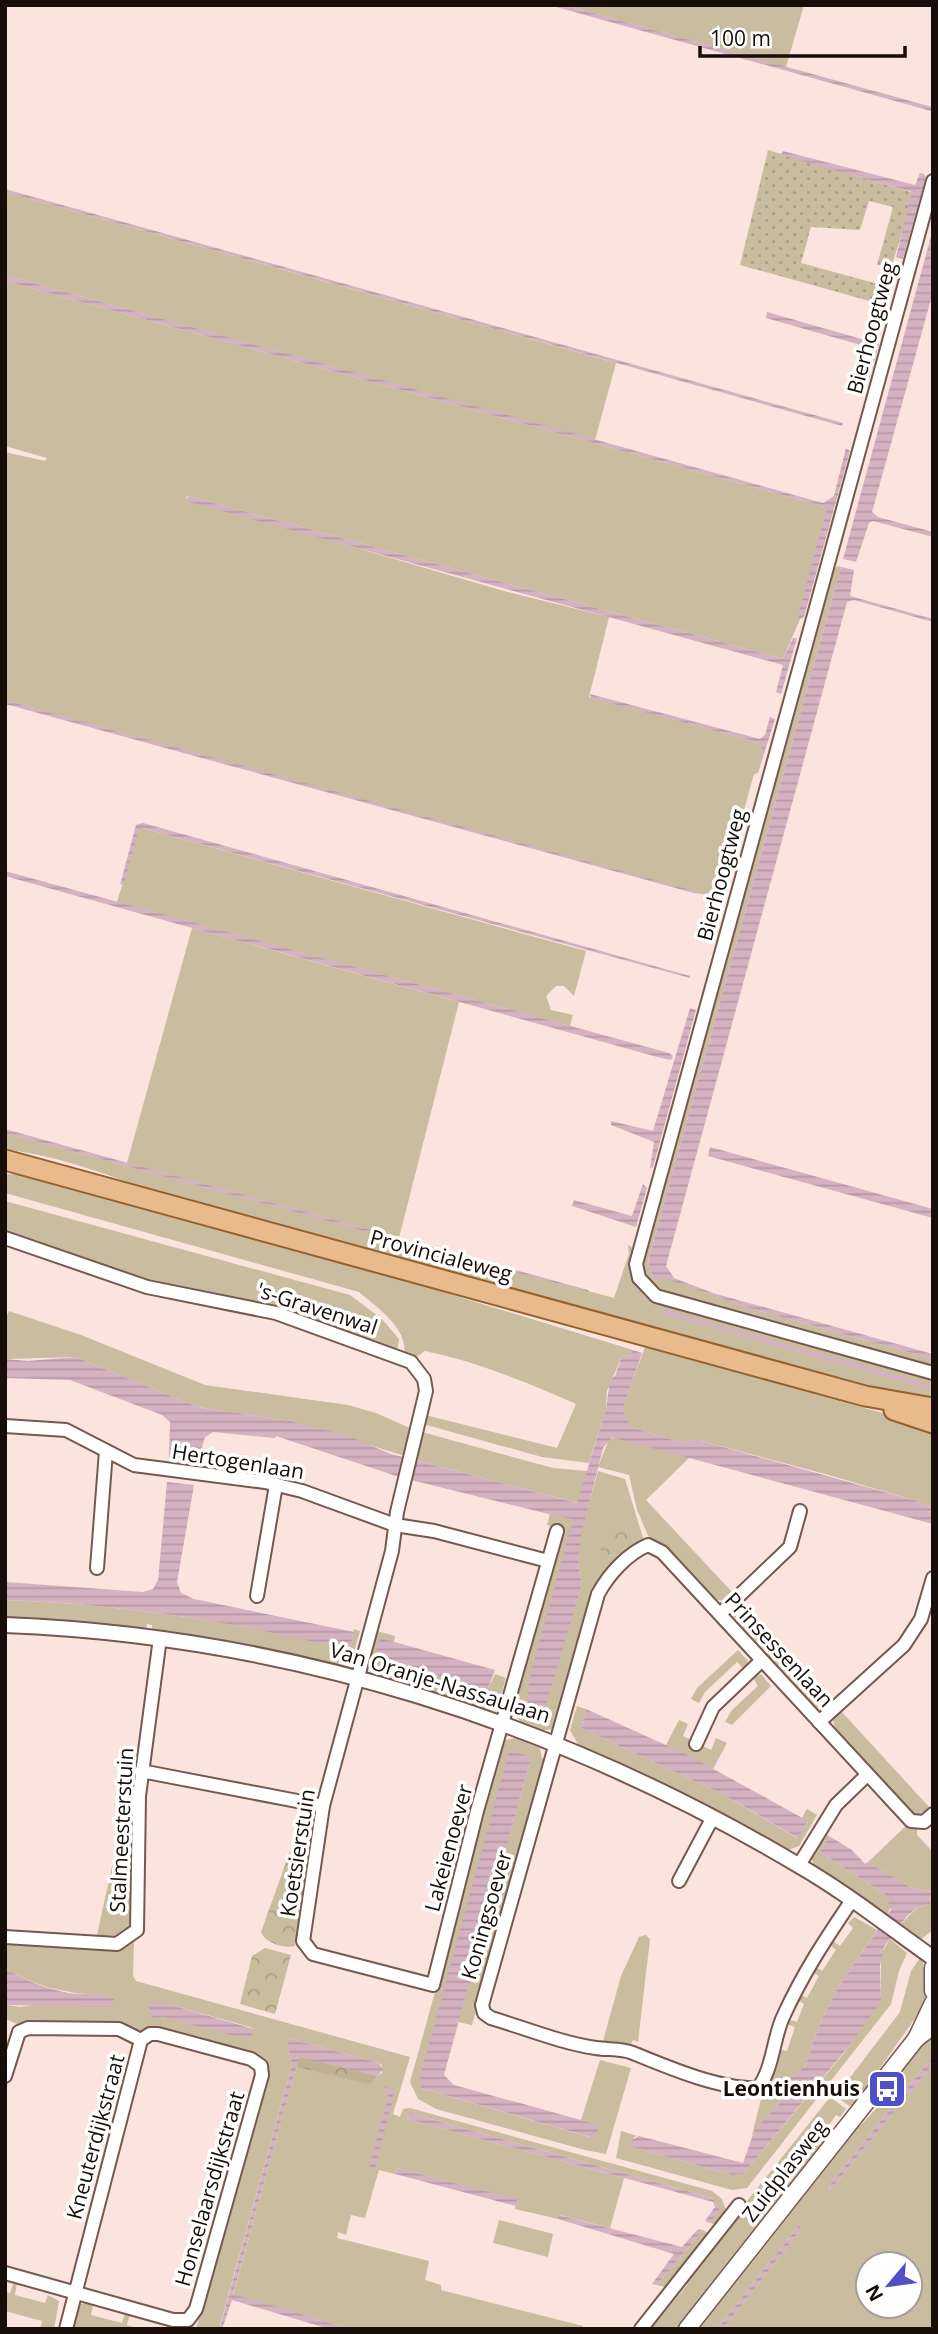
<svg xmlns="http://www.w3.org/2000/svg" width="938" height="2334" viewBox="0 0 938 2334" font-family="'Open Sans',sans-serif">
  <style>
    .grass { fill: #c9bc9f; fill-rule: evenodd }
    .forest { fill: url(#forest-crowns) }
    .park { fill: url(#park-crowns) }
    .garden { fill: url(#garden-dots) }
    .water { fill: url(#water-rules) }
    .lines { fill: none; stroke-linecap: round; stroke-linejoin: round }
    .stream { stroke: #d5b2c1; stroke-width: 4.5 }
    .minor-casing { stroke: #77584f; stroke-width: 16 }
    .tertiary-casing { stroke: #77584f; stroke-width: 18 }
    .secondary-casing { stroke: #77584f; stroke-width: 19 }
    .primary-casing { stroke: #96602c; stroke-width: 23 }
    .minor { stroke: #fff; stroke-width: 12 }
    .tertiary { stroke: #fff; stroke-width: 14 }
    .secondary { stroke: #fff; stroke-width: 16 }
    .primary { stroke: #e9ba8c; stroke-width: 19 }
    .labels { text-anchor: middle; stroke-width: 7; stroke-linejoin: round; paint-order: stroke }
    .street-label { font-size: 21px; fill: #180d09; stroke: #fff }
    .poi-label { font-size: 21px; font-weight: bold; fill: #180d09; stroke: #fff; text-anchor: end }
  </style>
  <defs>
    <pattern id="forest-crowns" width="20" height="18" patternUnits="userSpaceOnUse" patternTransform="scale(1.75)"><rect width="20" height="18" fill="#bfb192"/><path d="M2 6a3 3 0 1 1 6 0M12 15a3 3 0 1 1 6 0" fill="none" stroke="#a3977d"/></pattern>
    <pattern id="park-crowns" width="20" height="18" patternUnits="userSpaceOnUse" patternTransform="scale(1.75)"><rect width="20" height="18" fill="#c9bc9f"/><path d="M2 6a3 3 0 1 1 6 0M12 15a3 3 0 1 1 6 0" fill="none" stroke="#aca088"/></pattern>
    <pattern id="garden-dots" width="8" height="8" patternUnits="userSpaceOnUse" patternTransform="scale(1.75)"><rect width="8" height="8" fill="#c9bc9f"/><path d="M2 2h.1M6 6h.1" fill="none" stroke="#aca088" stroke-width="1.8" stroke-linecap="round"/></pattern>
    <pattern id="water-rules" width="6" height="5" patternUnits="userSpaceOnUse" patternTransform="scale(1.75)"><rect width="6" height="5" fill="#d5b2c1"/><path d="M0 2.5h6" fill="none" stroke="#b698a4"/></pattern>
  </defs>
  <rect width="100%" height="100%" fill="#fae4dd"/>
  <!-- grass -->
  <g class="grass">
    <path d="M564,5H804L786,67Z"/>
    <path d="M5,192L616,363L595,440L5,275Z"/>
    <path d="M5,281L822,506L826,511L800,619L783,659L188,496L185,498L504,591L609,617L589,697L753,741L761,747L763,757L758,773L754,774L739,828L742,833L738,847L734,848L721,893L717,896L694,893L5,700V452L45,461L47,458L5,446Z"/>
    <path d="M838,566L841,567L648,1261L653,1279L661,1276L749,1308L933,1359V1366L663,1291L647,1278L642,1260L831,571Z"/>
    <path d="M142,828L586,951L574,996L564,986H556L546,996L551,1010L573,1015L570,1026L117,902L139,829Z"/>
    <path d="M192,928L459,1002L399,1238L127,1163Z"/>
    <path d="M5,1133L614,1298L629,1254L628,1245L633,1248C628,1269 633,1286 649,1300L933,1379V1403L140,1187C95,1169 53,1156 5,1149Z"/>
    <path d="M5,1174L27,1175L358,1266L633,1350L630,1355L622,1356L607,1391L606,1409L589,1463L542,1457L423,1424L425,1415L557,1448L576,1404C526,1382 478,1362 425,1351L414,1359L404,1355C409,1328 376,1307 359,1292L5,1193Z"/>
    <path d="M5,1201L350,1295L382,1319L399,1339L397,1352L148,1284L54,1247L5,1234Z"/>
    <path d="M9,1311L81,1335L205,1385L348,1405L376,1413L412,1429L405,1456L291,1421L198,1407L75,1357L7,1359L5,1319Z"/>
    <path d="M645,1347L933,1427V1509L917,1501L825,1474L698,1440L679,1442L631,1427L621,1411Z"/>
    <path d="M422,1432L553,1468L587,1471L579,1500L578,1503L414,1460Z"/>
    <path d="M617,1436L690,1457L646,1500L733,1593L723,1601L714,1599L665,1548L650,1540L637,1510L629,1475L598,1467L609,1439Z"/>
    <path d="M598,1471L625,1479L644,1541L634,1545L629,1522C608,1522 606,1538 607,1556L625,1553L605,1572L593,1591L556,1721L552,1729C539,1733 519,1725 513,1712L563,1530L547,1525L550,1514L573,1520L542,1713L582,1585L578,1565L579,1540Z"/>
    <path d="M5,1600C121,1604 236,1622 349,1649L354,1629L360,1631L352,1659L347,1663L339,1662L338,1665L248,1646L152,1631V1625L147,1624L146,1630L5,1618Z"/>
    <path d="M740,1603L833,1702L823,1709L812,1706L733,1620V1612Z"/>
    <path d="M377,1631L395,1636L394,1642L380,1639L376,1656L484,1689L488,1688L495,1674L506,1678L498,1705L490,1706L489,1710L373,1674L368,1662Z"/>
    <path d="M738,1650L748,1661L744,1669L737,1662L705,1692L699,1703L691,1699L697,1688Z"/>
    <path d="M761,1674L771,1686L732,1725L725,1722L732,1710L758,1686L753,1678Z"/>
    <path d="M577,1706L586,1709L581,1728L722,1794L797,1838L808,1822L802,1818L807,1809L817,1815L799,1846L786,1851L689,1797L579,1746L570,1730Z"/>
    <path d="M841,1711L930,1808L917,1816L911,1813L836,1731L833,1721Z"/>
    <path d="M679,1720L688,1724L683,1736L711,1750L716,1738L727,1743L713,1769L666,1745Z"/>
    <path d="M515,1738L540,1748L542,1758L545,1759L543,1767L472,2025L458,2022L531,1757L421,2088L589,2137L592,2123L581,2120L600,2060L631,2068L606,2154L585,2150L436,2109L418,2099L410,2082L505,1740Z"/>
    <path d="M127,1798H133L129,1928L119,1936L97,1935Z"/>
    <path d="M907,1825L917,1829V1835L933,1852V1892L910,1887L868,1862Z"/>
    <path d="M825,1833L829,1836L820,1852L886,1895L891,1905L887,1917L815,1869L811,1856Z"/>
    <path d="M933,1903V1930L920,1940L900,1925L918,1907Z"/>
    <path d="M854,1917L877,1930L837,1989L820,2023L805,2066L789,2079L778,2106L752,2135L761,2099L766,2096L779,2049L787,2051L795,2027L786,2024L788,2019L797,2022L804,2004L796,1999L799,1994L807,1998L819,1976L812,1971L814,1966L822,1971L836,1950L829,1944L831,1940L840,1946L853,1928L848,1923Z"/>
    <path d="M646,1935L650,1939L638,2042L633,2040L631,2044L603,2041L621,1976L639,1937Z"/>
    <path d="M890,1939L907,1953L899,1971L891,2004L747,2188L732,2190L616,2158L621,2131L637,2136L634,2137L632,2147L732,2175L743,2174L844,2053L881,1995V1954Z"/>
    <path d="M134,1942L133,1976L136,1981L410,2057L393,2114L400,2117L403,2109L410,2108L712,2191L722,2199L727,2213L718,2225L710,2223L720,2209L712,2198L409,2113L407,2119L624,2178L610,2228L560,2215L558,2219L515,2209L516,2199L396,2168L395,2174L379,2170L365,2218L351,2215L346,2235L338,2232L337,2238L429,2261L425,2280L441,2285V2290L583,2326V2329H351L233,2295L296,2067L369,2083L382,2073V2065L379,2063L291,2039L288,2049L292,2065L219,2329H196L267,2066L138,2033L123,2024L31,2021L20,2025L5,2019V2005L20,2007L102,1994C67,1995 35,1986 5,1968V1944L118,1949ZM168,2004L250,2027L254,2029L155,2016Z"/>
    <path d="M920,1958L925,1967V2004L854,2105L849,2106L836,2096L900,2012L911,1971Z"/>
    <path d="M933,2033V2056L830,2184L828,2193L933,2064V2329H723L802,2228L799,2225L717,2329H696L858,2124L861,2125L892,2091L886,2086ZM868,2264H910V2306H868Z"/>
    <path d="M830,2097L846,2109L840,2117L836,2115L820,2138L824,2142L677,2329H645L662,2315L687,2285L689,2274Z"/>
    <path d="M499,2220L553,2234L548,2257L493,2243Z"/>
    <path d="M703,2230L709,2234L668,2288L657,2285Z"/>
    <path d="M14,2282L17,2283L15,2295L45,2303L48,2295L59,2301L54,2329H40L42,2321L5,2311V2292L10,2293Z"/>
    <path d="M85,2303L93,2305L91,2315L122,2323L125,2313L130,2314L127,2325L141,2329H70L78,2305Z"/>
  </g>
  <!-- forest -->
  <path class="forest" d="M299,2057L308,2058L378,2076L369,2084L296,2067Z"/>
  <!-- park -->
  <g class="park">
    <path d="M619,1522H629L634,1545L625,1553L607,1556L599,1548L610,1529Z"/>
    <path d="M305,1809L314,1815L316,1825L295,1946C284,1949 265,1943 261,1932Z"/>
    <path d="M265,1948L291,1955L275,2014L240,2004L252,1956Z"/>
  </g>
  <!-- garden -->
  <path class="garden" d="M768,150L914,193L892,265H877L893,207L869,201L860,230L811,227L801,263L889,287L884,305L740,265Z"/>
  <!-- water -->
  <g class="water">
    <path d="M549,5H564L932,107L931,111Z"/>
    <path d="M783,151L915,185L920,173L924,174L926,177L903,259L896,257L912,192L781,155Z"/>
    <path d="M5,189L843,423L842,426L5,192Z"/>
    <path d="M933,229V292L872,512L878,517L933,532V537L873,521L869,523L856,562L843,559Z"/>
    <path d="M5,275L823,503L834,496L846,448L850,451L804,617L800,619L798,616L826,511L822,506L5,281Z"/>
    <path d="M767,312L879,344L868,383H862L871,348L766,318Z"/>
    <path d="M188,496L783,659L793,638H797L781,694L776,692L783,665L186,501Z"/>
    <path d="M841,567L854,570L850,596L933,619V622L854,600L847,602L666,1266L674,1278L713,1293L933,1354V1359L749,1308L661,1277L659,1280L653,1279L648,1261Z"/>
    <path d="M590,694L760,739L765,735L770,717L775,719L763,757L761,747L753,741L591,698Z"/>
    <path d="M5,700L694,891V893L5,704Z"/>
    <path d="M143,823L690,976V978L142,828L139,830L124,883L120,885L136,825Z"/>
    <path d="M5,871L669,1053L673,1056L671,1060L661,1058L5,876Z"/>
    <path d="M690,1008L696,1010L653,1167L650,1168L654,1142L611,1125V1121L653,1131Z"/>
    <path d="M5,1129L588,1290L589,1292L5,1133Z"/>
    <path d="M710,1147L933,1209V1218L708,1156Z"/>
    <path d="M643,1184L647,1188L636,1227L572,1206L574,1200L632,1216Z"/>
    <path d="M633,1350L642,1353L622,1410L631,1427L679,1442L698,1440L917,1501L933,1509V1524L612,1437L603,1448L580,1540L578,1565L582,1585L543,1713L530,1711L528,1707L529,1680L573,1520L399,1477L276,1436L275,1438L213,1432L205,1437L198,1461L169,1457L170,1422L162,1415L70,1380L5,1378V1359L28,1361L75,1357L198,1407L291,1421L348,1436L391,1454L577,1503L606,1409L610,1380L615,1376L622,1356L630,1355Z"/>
    <path d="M167,1482L194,1485L177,1582L181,1593L194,1599L354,1632L349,1650C236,1622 122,1604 5,1600V1582L143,1592L153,1589L158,1580Z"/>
    <path d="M380,1638L495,1670L488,1688H478L375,1655Z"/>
    <path d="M586,1709L688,1755L808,1821L798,1838L722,1794L581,1728Z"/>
    <path d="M512,1751L531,1757L444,2075L454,2085L592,2123L598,2128L597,2133L590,2137L421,2088L420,2077L508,1755Z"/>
    <path d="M829,1836L852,1850L865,1864L868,1862L910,1887L933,1892V1903L918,1907L907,1916L884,1947L880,1965L881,2002L844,2052L743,2174L732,2175L632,2147V2140L639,2136L743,2163L755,2129L778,2106L789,2079L805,2066L820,2023L837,1989L891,1910L886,1895L820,1852Z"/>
    <path d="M5,1968C25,1980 47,1989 69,1993C84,1995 101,1991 114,1999L112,2007L5,2005Z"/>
    <path d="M153,2002L168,2004L254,2029L251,2038L247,2039L163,2017L152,2018L149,2005Z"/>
    <path d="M291,2039L379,2063L383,2069L378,2076L299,2057L233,2294L351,2329H329L232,2300L222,2329L220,2327L292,2065L287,2045Z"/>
    <path d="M933,2056V2064L828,2193L830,2184Z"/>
    <path d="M385,2087L395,2090L375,2169L369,2167L389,2094L381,2091Z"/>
    <path d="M409,2113L712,2198L720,2209L710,2223L705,2221L715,2207L713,2202L407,2119Z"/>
    <path d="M396,2168L517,2199L516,2206L395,2174Z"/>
    <path d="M559,2215L682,2247L698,2229L703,2230L657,2285L652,2284L674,2254L558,2219Z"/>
    <path d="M799,2225L802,2228L723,2329H717Z"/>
  </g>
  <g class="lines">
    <!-- stream -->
    <path class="stream" d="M664,1312L933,1388"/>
    <defs>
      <g id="minor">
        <path d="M933,181L636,1264L639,1278L656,1296L933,1373"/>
        <path d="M5,1238L147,1287L276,1313L411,1362L424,1379L426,1391L397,1512L392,1551L323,1806L303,1941L313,1954L433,1985L477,1811L557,1531"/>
        <path d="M5,1426L66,1430L134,1465L265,1482L302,1491L395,1525L434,1531L548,1561"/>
        <path d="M97,1568L106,1451"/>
        <path d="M257,1596L276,1485"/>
        <path d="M720,1614L790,1547L800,1511"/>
        <path d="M819,1722L904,1645L921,1619L933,1578"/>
        <path d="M696,1744L713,1707L761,1661"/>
        <path d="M141,1771L323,1806"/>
        <path d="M799,1865L836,1805L867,1775"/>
        <path d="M679,1881L713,1817"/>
        <path d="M852,1900C825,1940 803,1973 783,2017C773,2039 773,2069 758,2088C721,2090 667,2067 633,2053C621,2048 608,2050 596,2048C561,2043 525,2028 491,2018L484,2013L482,2005L598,1594C609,1574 627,1554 648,1545L662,1552L911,1821L924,1822L933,1814"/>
        <path d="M5,1937L117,1944L137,1930L139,1796L160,1638"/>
        <path d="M19,2032L28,2028L119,2029L141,2040"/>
        <path d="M5,2076L19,2032"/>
        <path d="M5,2273L173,2320H188L196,2309L262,2075L261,2066L251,2059L158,2034H150L141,2040"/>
        <path d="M66,2329L141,2040"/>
        <path d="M641,2329L739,2205"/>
      </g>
      <path id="tertiary" d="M5,1625C287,1636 556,1721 798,1865C845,1892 888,1926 933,1958"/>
      <g id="secondary">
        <path d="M933,1968V1991"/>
        <path d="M916,2039L933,2003"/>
        <path d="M687,2329L916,2039L933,2026"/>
      </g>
      <g id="primary">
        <path d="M5,1160L865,1396L933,1408"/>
        <path d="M894,1410L933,1423"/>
      </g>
    </defs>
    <!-- minor casing -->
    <use href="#minor" class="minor-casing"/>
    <!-- tertiary casing -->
    <use href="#tertiary" class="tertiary-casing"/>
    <!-- secondary casing -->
    <use href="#secondary" class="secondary-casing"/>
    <!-- primary casing -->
    <use href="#primary" class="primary-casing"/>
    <!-- minor -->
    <use href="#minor" class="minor"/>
    <!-- tertiary -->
    <use href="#tertiary" class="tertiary"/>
    <!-- secondary -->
    <use href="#secondary" class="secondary"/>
    <!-- primary -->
    <use href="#primary" class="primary"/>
  </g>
  <!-- icons -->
  <defs>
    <symbol id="bus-square" viewBox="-11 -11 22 22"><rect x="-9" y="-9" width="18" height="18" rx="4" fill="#514fc6" stroke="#fff"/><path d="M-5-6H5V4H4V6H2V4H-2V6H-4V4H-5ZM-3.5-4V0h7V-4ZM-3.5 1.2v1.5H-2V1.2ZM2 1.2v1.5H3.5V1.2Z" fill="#fff"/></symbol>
  </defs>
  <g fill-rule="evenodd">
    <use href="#bus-square" x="865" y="2067" width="44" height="44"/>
  </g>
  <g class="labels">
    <!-- street labels -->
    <g class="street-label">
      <text transform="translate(872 328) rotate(-75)" y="7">Bierhoogtweg</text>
      <text transform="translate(722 875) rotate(-75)" y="7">Bierhoogtweg</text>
      <text transform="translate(441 1256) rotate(15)" y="7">Provincialeweg</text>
      <text transform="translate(317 1309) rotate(18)" y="7">'s-Gravenwal</text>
      <text transform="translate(238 1462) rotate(9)" y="7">Hertogenlaan</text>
      <text transform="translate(779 1650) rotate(47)" y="7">Prinsessenlaan</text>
      <text transform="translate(440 1683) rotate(17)" y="7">Van Oranje-Nassaulaan</text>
      <text transform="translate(122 1830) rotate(-87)" y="7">Stalmeesterstuin</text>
      <text transform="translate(449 1848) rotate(-75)" y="7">Lakeienoever</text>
      <text transform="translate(298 1853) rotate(-81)" y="7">Koetsierstuin</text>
      <text transform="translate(487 1915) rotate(-74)" y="7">Koningsoever</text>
      <text transform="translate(96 2137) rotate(-75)" y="7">Kneuterdijkstraat</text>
      <text transform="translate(785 2171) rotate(-52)" y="7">Zuidplasweg</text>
      <text transform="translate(210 2189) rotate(-74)" y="7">Honselaarsdijkstraat</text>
    </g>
    <!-- poi labels -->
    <g class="poi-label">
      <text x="860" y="2096">Leontienhuis</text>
    </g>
  </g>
  <!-- border -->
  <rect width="938" height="2334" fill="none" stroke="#180d09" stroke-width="14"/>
  <!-- north arrow -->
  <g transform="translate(889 2285) rotate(241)"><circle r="33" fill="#ffffff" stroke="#a39e9d" stroke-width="2"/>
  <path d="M0-5L12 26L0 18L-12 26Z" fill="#514fc6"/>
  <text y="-10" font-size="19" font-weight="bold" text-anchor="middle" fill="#180d09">N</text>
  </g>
  <!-- scale -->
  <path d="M700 46v10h205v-10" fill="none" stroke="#180d09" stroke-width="3.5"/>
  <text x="710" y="46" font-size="21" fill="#180d09" stroke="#ffffff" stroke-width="5" paint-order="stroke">100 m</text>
</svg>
